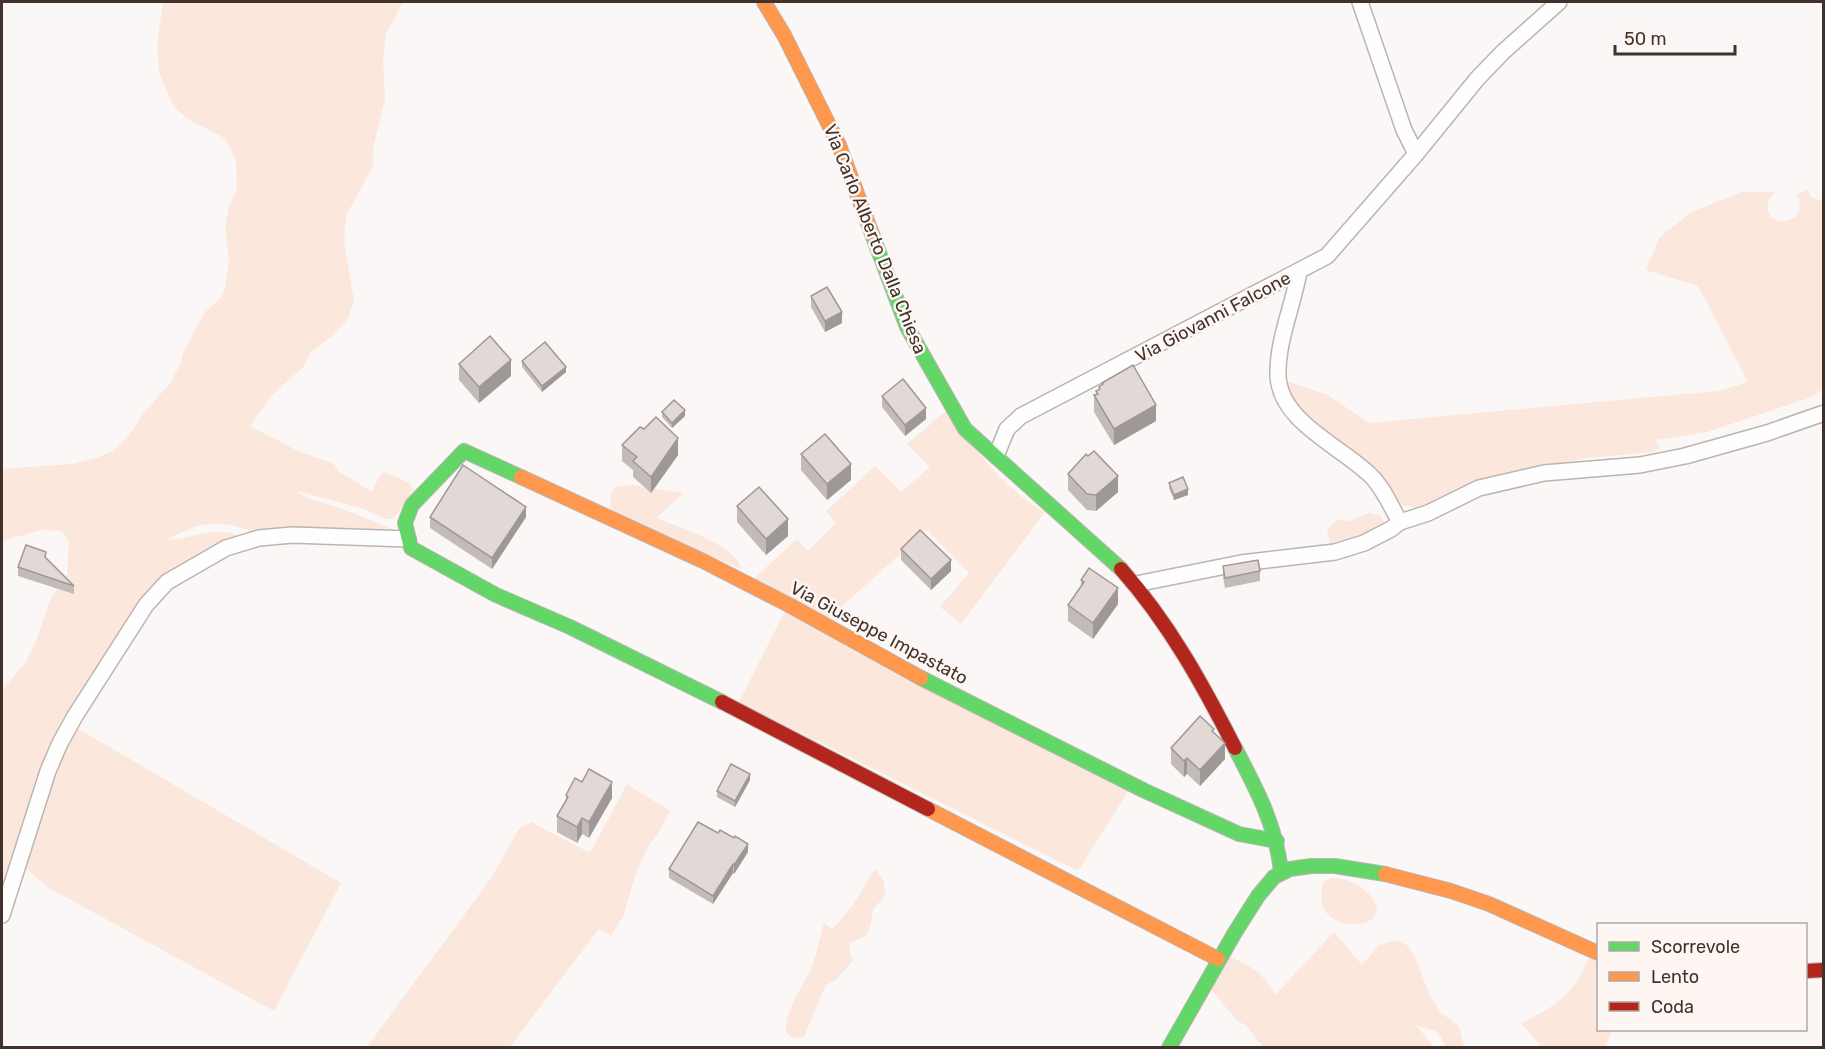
<svg xmlns="http://www.w3.org/2000/svg" width="1825" height="1049" viewBox="0 0 1825 1049" font-family="Rubik,sans-serif">
  <style>
    .green { fill: #fce7dc }
    .lines { fill: none; stroke-linecap: round; stroke-linejoin: round }
    .street-casing { stroke: #bcb4b1; stroke-width: 18 }
    .fast-casing { stroke: #bcb4b1; stroke-width: 16 }
    .slow-casing { stroke: #bcb4b1; stroke-width: 16 }
    .jam-casing { stroke: #bcb4b1; stroke-width: 16 }
    .street { stroke: #fefefe; stroke-width: 15 }
    .fast { stroke: #63d668; stroke-width: 14 }
    .slow { stroke: #ff974d; stroke-width: 14 }
    .jam { stroke: #b3261e; stroke-width: 14 }
    .wall { fill: #c2bbb8 }
    .shaded-wall { fill: #9e9896 }
    .building { fill: #e2d9d6; stroke: #9e9896; stroke-width: 1.5 }
    .labels { text-anchor: middle; stroke-width: 5; stroke-linejoin: round; paint-order: stroke }
    .street-label { font-size: 18px; fill: #41332c; stroke: #fef6f3 }
  </style>
  <rect width="100%" height="100%" fill="#fbf7f6"/>
  <!-- green -->
  <g class="green">
    <path d="M163,2H403L386,34L383,60L385,99L373,149V166L347,214L345,226L344,242L354,300L348,319L331,337L311,352L303,367L272,395L250,426L296,450L334,464L338,471L372,492L380,475L385,472L408,482L414,490L400,511L392,519H386L364,509L298,491L304,497L345,510L393,529L390,534L256,533C217,518 202,521 166,540C189,540 219,523 241,538L174,572L80,702L2,904V690L25,663L35,644L50,600L67,575L69,542L62,531L41,530L2,541V469L72,464L96,458L113,451L130,434L142,415L171,382L180,364L184,351L205,312L217,302L224,293L229,261L225,226L229,206L237,188L236,160L226,139L188,119L173,106L159,73L157,44Z"/>
    <path d="M1807,189L1811,197L1823,201V389L1812,397L1707,432L1656,440L1660,448L1654,452L1588,458L1527,469L1418,507L1404,506L1392,496L1317,428L1284,390L1287,381L1328,395L1369,423L1718,391L1748,382L1698,286L1646,270L1659,238L1691,212L1742,192H1776C1770,197 1767,201 1768,209C1770,230 1811,223 1797,195Z"/>
    <path d="M947,410C974,448 1003,489 1045,512L961,624L940,607L969,573L927,530L828,619L751,581L797,539L808,551L836,523L826,511L875,466L901,492L930,467L907,444Z"/>
    <path d="M632,485L684,493L656,518C676,526 739,546 741,569L617,516L610,506L611,493L617,486Z"/>
    <path d="M1369,513L1380,516L1387,526L1370,536L1332,547L1327,532L1329,527L1338,520L1350,521Z"/>
    <path d="M786,609L1131,787L1078,871L739,702Z"/>
    <path d="M72,725L341,883L274,1011L49,888L22,865Z"/>
    <path d="M627,784L670,811L659,832L647,849L636,873L623,917L611,936L599,929L510,1047H367L492,877L518,830L531,822L590,853Z"/>
    <path d="M875,869L884,881L885,895L873,910L871,924L866,936L850,943L849,950L853,960L838,978L825,986L804,1037L793,1038L786,1033C785,1007 804,987 813,964C818,950 820,936 824,923L833,929L853,905Z"/>
    <path d="M1332,878C1348,879 1358,883 1369,894C1405,934 1302,939 1324,881Z"/>
    <path d="M1334,932L1362,965L1379,945L1395,940L1407,945L1414,955L1430,996L1441,1013L1459,1026L1464,1047H1446L1438,1032L1416,1025L1434,1047H1263L1246,1025L1237,1021L1209,987L1226,955C1247,964 1265,973 1275,995Z"/>
    <path d="M1588,958L1598,962V1030H1612L1606,1047H1542L1521,1023C1556,1006 1574,995 1588,958Z"/>
  </g>
  <g class="lines">
    <defs>
      <g id="street">
        <path d="M1360,2L1404,130L1416,154"/>
        <path d="M1299,272C1293,306 1277,341 1278,376C1280,422 1342,447 1370,475C1383,487 1391,507 1400,522"/>
        <path d="M996,456L1007,429L1021,416L1327,256L1416,154L1477,79L1503,52L1559,2"/>
        <path d="M1136,584L1241,563L1335,552L1364,543L1391,529L1400,522L1428,513L1479,488L1544,473L1640,465L1685,456L1767,433L1824,413"/>
        <path d="M2,915L48,771L60,743L75,716L146,605L167,582L226,548L259,538L292,535L408,539"/>
      </g>
      <g id="fast">
        <path d="M872,234L907,327L965,429L1121,569"/>
        <path d="M521,477L464,451L412,505L405,523L411,548L496,595L570,627L722,702"/>
        <path d="M921,678L1143,790L1239,834L1277,841"/>
        <path d="M1235,748C1256,788 1277,827 1281,873"/>
        <path d="M1169,1048L1234,934L1258,896L1274,877L1290,869L1311,866H1335L1385,874"/>
      </g>
      <g id="slow">
        <path d="M764,2L784,35L839,145L872,234"/>
        <path d="M521,477L703,561L789,605L921,678"/>
        <path d="M928,809L1218,959"/>
        <path d="M1385,874L1451,891L1489,904L1598,953"/>
      </g>
      <g id="jam">
        <path d="M1121,569C1169,623 1203,685 1235,748"/>
        <path d="M722,702L928,809"/>
        <path d="M1806,971L1824,970"/>
      </g>
    </defs>
    <!-- street casing -->
    <use href="#street" class="street-casing"/>
    <!-- fast casing -->
    <use href="#fast" class="fast-casing"/>
    <!-- slow casing -->
    <use href="#slow" class="slow-casing"/>
    <!-- jam casing -->
    <use href="#jam" class="jam-casing"/>
    <!-- street -->
    <use href="#street" class="street"/>
    <!-- fast -->
    <use href="#fast" class="fast"/>
    <!-- slow -->
    <use href="#slow" class="slow"/>
    <!-- jam -->
    <use href="#jam" class="jam"/>
  </g>
  <!-- wall -->
  <g class="wall">
    <path d="M811,296L842,323L825,332L811,307Z"/>
    <path d="M522,361L566,372L542,392L522,367Z"/>
    <path d="M459,364L511,376L479,403L459,380Z"/>
    <path d="M1102,383L1156,421L1114,445L1094,412V395L1096,394V391L1099,390V387L1102,385Z"/>
    <path d="M882,396L926,419L905,436L882,407Z"/>
    <path d="M662,412L685,416L672,428L662,417Z"/>
    <path d="M622,445L678,455L651,493L633,477V470L622,461Z"/>
    <path d="M801,454L851,480L827,500L801,470Z"/>
    <path d="M1068,474L1118,492L1096,511L1087,510L1068,490Z"/>
    <path d="M1169,483L1188,495L1174,500L1169,488Z"/>
    <path d="M737,506L788,536L766,555L737,522Z"/>
    <path d="M430,517H526L492,569L430,528Z"/>
    <path d="M901,549L951,571L931,590L901,560Z"/>
    <path d="M46,559L74,586V594L18,576V567Z"/>
    <path d="M1223,566L1260,571V581L1225,588L1223,577Z"/>
    <path d="M1081,580L1118,604L1093,639L1068,621V605L1081,587Z"/>
    <path d="M1214,733L1225,759L1200,786L1187,774L1184,777L1171,764V748Z"/>
    <path d="M750,780L735,807L717,797V791Z"/>
    <path d="M566,795L612,798L589,838L582,834L577,843L557,832V816L566,802Z"/>
    <path d="M718,833L748,852L734,874L733,873L713,904L669,878V869Z"/>
  </g>
  <!-- shaded-wall -->
  <g class="shaded-wall">
    <path d="M842,312V323L825,332V321Z"/>
    <path d="M511,360V376L479,403V387Z"/>
    <path d="M566,367V372L542,392V386Z"/>
    <path d="M1156,405V421L1114,445V429Z"/>
    <path d="M926,408V419L905,436V425Z"/>
    <path d="M685,410V416L672,428V423Z"/>
    <path d="M678,438V455L651,493V477Z"/>
    <path d="M851,464V480L827,500V484Z"/>
    <path d="M1118,476V492L1096,511V495Z"/>
    <path d="M1188,489V495L1174,500V495Z"/>
    <path d="M526,507V517L492,569V558Z"/>
    <path d="M788,519V536L766,555V539Z"/>
    <path d="M951,560V571L931,590V579Z"/>
    <path d="M1118,588V604L1093,639V623Z"/>
    <path d="M1225,743V759L1200,786V770Z"/>
    <path d="M1187,758V774L1184,777V761Z"/>
    <path d="M750,774V780L735,807V801Z"/>
    <path d="M612,782V798L589,838V822Z"/>
    <path d="M582,818V834L577,843V827Z"/>
    <path d="M748,844V852L734,874V865Z"/>
    <path d="M733,864V873L713,904V896Z"/>
  </g>
  <!-- building -->
  <g class="building">
    <path d="M827,287L842,312L825,321L811,296Z"/>
    <path d="M490,336L511,360L479,387L459,364Z"/>
    <path d="M545,342L566,367L542,386L522,361Z"/>
    <path d="M1133,365L1156,405L1114,429L1094,395L1098,394L1096,391L1100,389L1099,387L1103,384L1102,383Z"/>
    <path d="M903,379L926,408L905,425L882,396Z"/>
    <path d="M674,400L685,410L672,423L662,412Z"/>
    <path d="M656,417L678,438L651,477L633,461L637,457L622,445L640,427L644,429Z"/>
    <path d="M825,434L851,464L827,484L801,454Z"/>
    <path d="M1094,451L1118,476L1096,495L1087,494L1068,474L1086,454L1088,456Z"/>
    <path d="M463,465L526,507L492,558L430,517Z"/>
    <path d="M1183,477L1188,489L1174,495L1169,483Z"/>
    <path d="M759,487L788,519L766,539L737,506Z"/>
    <path d="M920,530L951,560L931,579L901,549Z"/>
    <path d="M26,545L46,552L45,557L74,586L18,567Z"/>
    <path d="M1258,560L1260,571L1225,578L1223,566Z"/>
    <path d="M1089,568L1118,588L1093,623L1068,605L1084,582L1081,580Z"/>
    <path d="M1200,716L1214,729L1212,731L1225,743L1200,770L1187,758L1184,761L1171,748Z"/>
    <path d="M731,764L750,774L735,801L717,791Z"/>
    <path d="M589,769L612,782L589,822L582,818L577,827L557,816L568,797L566,795L575,778L582,782Z"/>
    <path d="M698,822L718,833L720,830L734,838L735,836L748,844L734,865L733,864L713,896L669,869Z"/>
  </g>
  <g class="labels">
    <!-- street labels -->
    <g class="street-label">
      <text transform="translate(875 239) rotate(68)" y="6">Via Carlo Alberto Dalla Chiesa</text>
      <text transform="translate(1213 317) rotate(-28)" y="6">Via Giovanni Falcone</text>
      <text transform="translate(879 633) rotate(28)" y="6">Via Giuseppe Impastato</text>
    </g>
  </g>
  <!-- border -->
  <rect width="1825" height="1049" fill="none" stroke="#41332c" stroke-width="6"/>
  <!-- legend -->
  <rect x="1597" y="923" width="210" height="108" fill="#fef6f3" stroke="#b2a8a3" stroke-width="1.5"/>
  <rect x="1609" y="942" width="30" height="9" fill="#63d668" stroke="#b2a8a3" stroke-width="1.5"/>
  <text x="1651" y="953" font-size="18" fill="#41332c">Scorrevole</text>
  <rect x="1609" y="972" width="30" height="9" fill="#ff974d" stroke="#b2a8a3" stroke-width="1.5"/>
  <text x="1651" y="983" font-size="18" fill="#41332c">Lento</text>
  <rect x="1609" y="1002" width="30" height="9" fill="#b3261e" stroke="#b2a8a3" stroke-width="1.5"/>
  <text x="1651" y="1013" font-size="18" fill="#41332c">Coda</text>
  <!-- scale -->
  <path d="M1615 45v9h120v-9" fill="none" stroke="#41332c" stroke-width="3"/>
  <text x="1624" y="45" font-size="18" fill="#41332c" stroke="#fef6f3" stroke-width="4.5" paint-order="stroke">50 m</text>
</svg>
